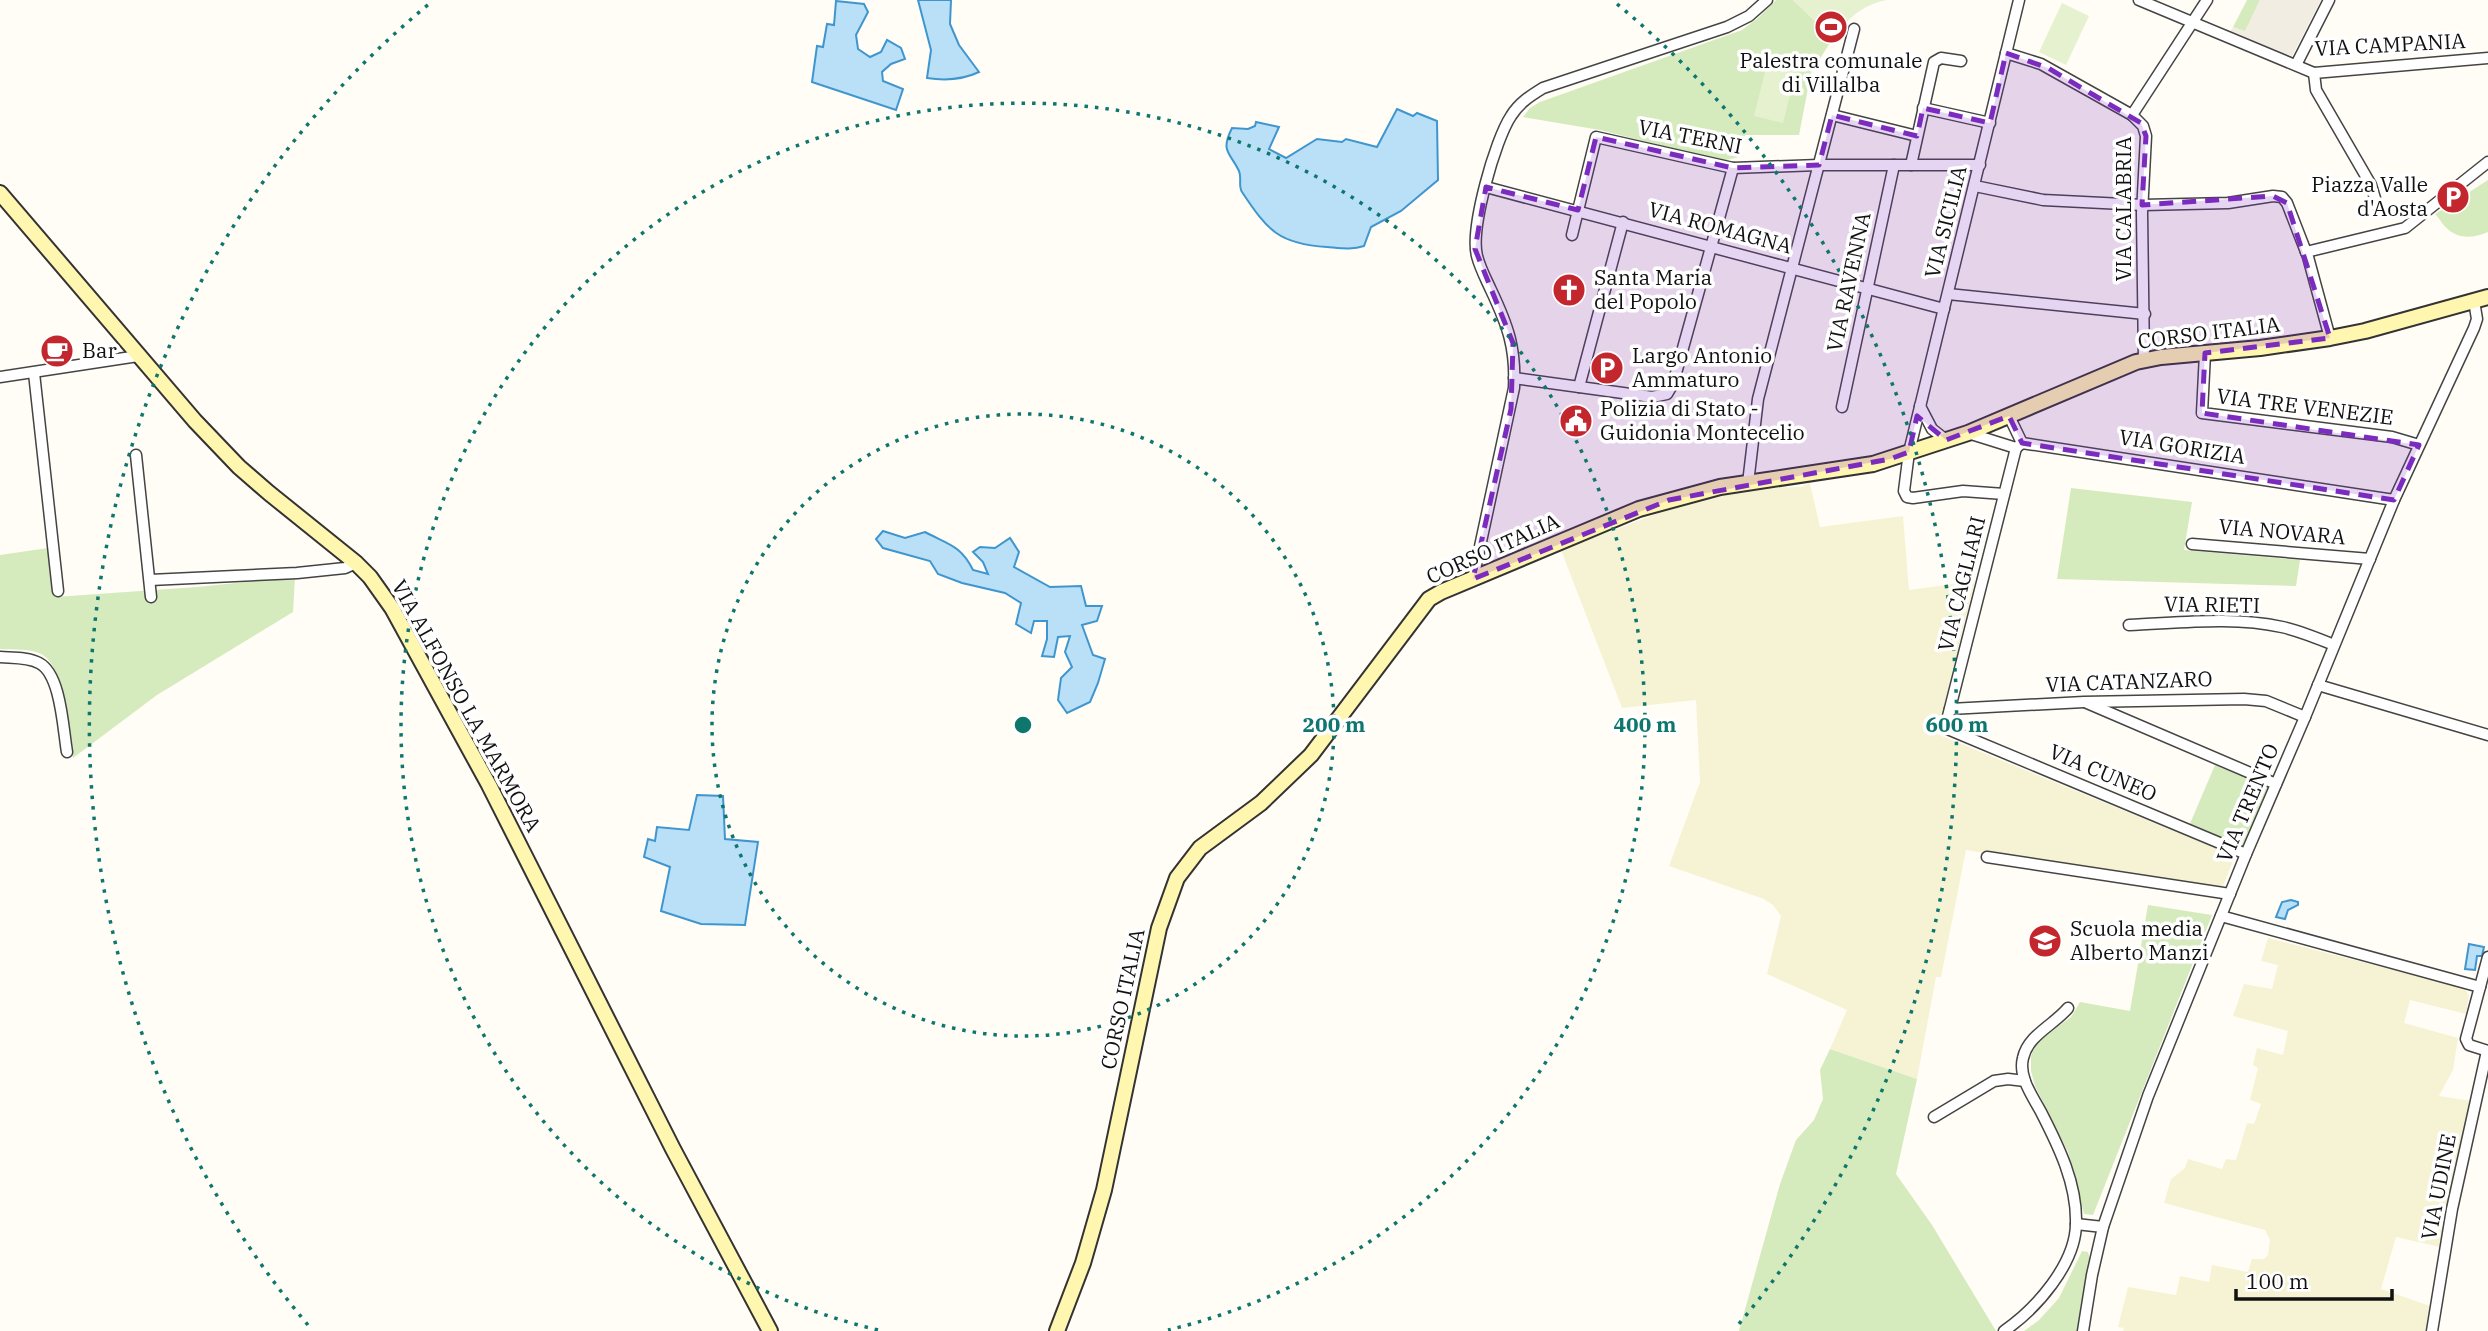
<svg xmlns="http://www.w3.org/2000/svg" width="2488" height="1331" viewBox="0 0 2488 1331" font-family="'IBM Plex Serif',serif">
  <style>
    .farmland { fill: #f6f3d4 }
    .green { fill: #d5ebbd }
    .pitch { fill: #e6f2cf }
    .plaza { fill: #f1ede2 }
    .water { fill: #b9e0f7; stroke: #3f96cf; stroke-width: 2 }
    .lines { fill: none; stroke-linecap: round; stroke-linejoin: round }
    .street-casing { stroke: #444; stroke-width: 13 }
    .secondary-casing { stroke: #333; stroke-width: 18 }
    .street { stroke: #fff; stroke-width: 10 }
    .secondary { stroke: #fff6b0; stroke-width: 14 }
    .marked { fill: #7b2cbf; fill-opacity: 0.2; stroke: #7b2cbf; stroke-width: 5; stroke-dasharray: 14 9; stroke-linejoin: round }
    .ring { fill: none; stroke: #0f766e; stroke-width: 3.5; stroke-dasharray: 3.5 7 }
    .labels { text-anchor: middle; stroke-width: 7; stroke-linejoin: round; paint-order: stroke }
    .street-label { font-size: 21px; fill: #111; stroke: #fff }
    .poi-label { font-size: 21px; fill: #111; stroke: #fff; text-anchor: start }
    .centre { fill: #0f766e; stroke: #fff; stroke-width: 3.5 }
    .ring-label { font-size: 21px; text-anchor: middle; font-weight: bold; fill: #0f766e; stroke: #fff; stroke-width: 7; stroke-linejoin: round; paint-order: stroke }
  </style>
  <rect width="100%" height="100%" fill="#fffdf5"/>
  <!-- farmland -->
  <g class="farmland">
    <path d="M1810,483L1820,527L1903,516L1909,590L1975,581L1937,734L2235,856L2223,886L2217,889L1966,850L1941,977H1936L1917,1079L1830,1049L1847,1010L1767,974L1781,916L1773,905L1764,899L1669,866L1700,782L1696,700L1622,708L1561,550L1688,502L1763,488L1801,487Z"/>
    <path d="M2268,938L2464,988L2469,995L2466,1014L2410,1000L2404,1023L2458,1038L2453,1070L2439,1096L2472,1101L2446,1211L2440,1247L2396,1237L2381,1289L2430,1306L2425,1331H2123L2124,1328L2118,1327L2128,1287L2176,1295L2180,1276L2209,1282L2212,1265L2248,1272L2252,1259H2264L2268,1255L2270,1240L2265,1230L2164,1203L2171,1179L2185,1168L2188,1159L2222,1169L2226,1159L2236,1160L2247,1123L2254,1124L2261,1104L2250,1100L2258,1068L2253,1065L2257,1048L2283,1055L2288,1031L2233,1016L2244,984L2272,989L2278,965L2261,961Z"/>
  </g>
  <!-- green -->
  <g class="green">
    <path d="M1776,0H1793L1833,38L1811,73L1799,135H1745L1739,157L1722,161L1600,130L1523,117L1530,108L1540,102L1742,30L1758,18Z"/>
    <path d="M2247,0H2260L2245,32L2233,27Z"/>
    <path d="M2488,180V232C2471,239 2455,240 2442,223C2440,220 2438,217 2435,214Z"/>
    <path d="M2071,488L2192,502L2184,550L2300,560L2296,586L2057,579Z"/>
    <path d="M48,548L55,597L197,587L295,577L293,612L157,695L73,758C69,733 65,669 43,655C32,648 12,650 0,649V555Z"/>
    <path d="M2215,765L2268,787L2243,848L2189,826Z"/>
    <path d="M2148,905L2212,915L2093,1215L2084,1214L2068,1152L2035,1086L2031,1071V1056L2036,1043L2071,1017L2080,1002L2130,1011Z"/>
    <path d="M1830,1049L1917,1079L1896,1174L1932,1225L1996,1331H1739L1780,1184L1796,1140L1814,1120L1823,1099L1820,1070Z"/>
    <path d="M2082,1251L2088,1252L2090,1259L2079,1331H2024L2039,1320L2059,1298Z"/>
  </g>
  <!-- pitch -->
  <g class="pitch">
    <path d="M1793,0H1887C1861,5 1848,19 1833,38Z"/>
    <path d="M2062,3L2089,16L2066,65L2039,52Z"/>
    <path d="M1769,56L1798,63L1783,123L1754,116Z"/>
  </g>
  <!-- plaza -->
  <path class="plaza" d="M2260,0H2321L2292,56L2230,32L2233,27L2245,31Z"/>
  <!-- water -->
  <g class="water">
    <path d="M918,0H951L950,24L959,45L979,72C962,80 946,81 927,78L931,50Z"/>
    <path d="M836,1L864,4L868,12L856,35L858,49L870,57L881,52L887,40L901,48L905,59L891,64L882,72L883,81L903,89L896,110L812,82L817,46L823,47L827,24L834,25Z"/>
    <path d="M1397,109L1413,116L1417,113L1437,121L1438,180L1401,211L1371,227L1364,246C1352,250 1340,248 1327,247C1279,244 1268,231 1242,192C1238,186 1242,178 1239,171C1230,152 1220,152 1232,128L1248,129L1255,126L1256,122L1279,127L1269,149L1286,158L1317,139L1342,142L1346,139L1377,147Z"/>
    <path d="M883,531L905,538L925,532C947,544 961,545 973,570L988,574L983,562L973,552L980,547L995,548L1010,538L1019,552L1014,567L1050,587L1081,586L1086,606H1102L1097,621L1082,625L1093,655L1105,659L1098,683L1090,702L1067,713L1058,700L1061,678L1072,667L1065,652L1070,636L1058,637L1054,657L1042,656L1047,639V621H1034L1031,633L1016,624L1021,603L1005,593L962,583L938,574L930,561L883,548L876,539Z"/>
    <path d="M697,795L723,796L725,839L758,842L745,925L701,924L661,911L670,867L644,857L648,839L655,841L657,827L689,830Z"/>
    <path d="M2291,900L2298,902V905L2288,910L2285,919L2276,917L2282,902Z"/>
    <path d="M2469,944L2484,947L2482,956H2477L2475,970L2465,969Z"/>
  </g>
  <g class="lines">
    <defs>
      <g id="street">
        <path d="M2139,0L2314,73L2488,58"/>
        <path d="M2006,53L2041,64L2132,115"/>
        <path d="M2296,65L2329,0"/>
        <path d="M2314,73L2316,90L2371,185L2377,205"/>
        <path d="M1923,108L1990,123"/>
        <path d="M1832,115L1917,136"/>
        <path d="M1911,165L1934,62L1941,58L1961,61"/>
        <path d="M1975,186L2043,200L2143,205L2228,203L2273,196L2282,197L2287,203L2308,257L2330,338"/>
        <path d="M1486,187L1944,309"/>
        <path d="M1572,235L1596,137L1733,168L1819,165H1980"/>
        <path d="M2306,252L2405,228L2488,162"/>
        <path d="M1948,294L2145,314"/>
        <path d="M2205,353L2202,413L2392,437L2419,445"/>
        <path d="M2144,360L2142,213L2146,136L2143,126L2132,115L2207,0"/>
        <path d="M34,373L58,591"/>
        <path d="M0,377L138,356"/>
        <path d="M1514,378L1652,397L1667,394L1673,384L1733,168"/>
        <path d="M1579,387L1623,222"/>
        <path d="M1920,406L1932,429L1946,440"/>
        <path d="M1842,407L1894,165"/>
        <path d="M2009,416L2022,443"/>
        <path d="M1968,433L2016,448L2022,443L2394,500"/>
        <path d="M2016,448L1945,728L2246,854"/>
        <path d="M136,455L151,597"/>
        <path d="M1748,483L1758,399L1854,29"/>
        <path d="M2004,494L1963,491L1913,498L1907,497L1904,491L1909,452L2019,0"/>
        <path d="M2192,544L2370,559"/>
        <path d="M1473,579L1514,388C1516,348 1508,326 1491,290C1486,279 1480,268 1477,256C1470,228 1495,140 1511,116C1519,103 1530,96 1543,88L1727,27L1749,16L1767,0"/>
        <path d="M150,580L297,573L345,568L356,563"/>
        <path d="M2129,625C2179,623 2233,616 2282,627C2300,631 2317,638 2334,645"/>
        <path d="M0,657C12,658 28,657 39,663C61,674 63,729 67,752"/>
        <path d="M2318,685L2488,735"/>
        <path d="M2087,703L2276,784"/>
        <path d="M1950,709L2084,702L2244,699L2266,701L2305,717"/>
        <path d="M1987,857L2230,894"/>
        <path d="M2221,916L2480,987"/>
        <path d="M2488,957L2466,1039L2469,1045L2488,1051"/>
        <path d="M1934,1117L1994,1081L2008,1079L2025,1081"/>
        <path d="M2076,1224L2103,1227"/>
        <path d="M2004,1331C2036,1309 2076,1264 2076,1223C2077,1184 2059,1147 2041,1112C2033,1097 2018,1077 2023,1058C2028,1035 2054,1025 2068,1008"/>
        <path d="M2083,1331L2092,1275L2103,1227L2148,1096L2246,854L2305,717L2394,500L2474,328L2477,319L2474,301"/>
        <path d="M2432,1331L2452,1209L2487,1051"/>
      </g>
      <g id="secondary">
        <path d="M0,193L195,421L239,467L269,493L356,563L370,577L392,608L489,785L673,1149L770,1331"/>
        <path d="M1057,1331L1083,1263L1104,1190L1159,928L1177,878L1200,848L1261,803L1311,755L1429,599L1441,592L1639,509L1720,487L1873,464L1968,433L2136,362L2161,357L2260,348L2330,338L2365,331L2488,297"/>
      </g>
    </defs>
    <!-- street casing -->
    <use href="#street" class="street-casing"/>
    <!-- secondary casing -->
    <use href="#secondary" class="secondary-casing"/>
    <!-- street -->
    <use href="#street" class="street"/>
    <!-- secondary -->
    <use href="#secondary" class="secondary"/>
  </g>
  <!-- marked area -->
  <path class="marked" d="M2006,53L2048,68L2141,123L2146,136L2142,205L2273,196L2287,203L2330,338L2205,353L2202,413L2419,445L2394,500L2022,443L2009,416L1946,440L1917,416L1909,452L1890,459L1669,500L1473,579L1511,409L1513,343L1475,249L1486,187L1578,210L1596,137L1733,168L1819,165L1832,115L1917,136L1923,108L1990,123Z"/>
  <!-- distance rings -->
  <g class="ring">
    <circle cx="1023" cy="725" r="311"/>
    <path d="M878 1330A622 622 0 1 1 1168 1330"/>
    <path d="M308 1325A934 934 0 0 1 429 4M1617 4A934 934 0 0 1 1738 1325"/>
  </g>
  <!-- icons -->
  <defs>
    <symbol id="stadium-disc" viewBox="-11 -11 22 22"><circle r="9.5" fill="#c4262e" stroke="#fff"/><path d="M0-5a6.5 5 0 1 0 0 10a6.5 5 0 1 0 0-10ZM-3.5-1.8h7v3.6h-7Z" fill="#fff"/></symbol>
    <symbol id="parking-disc" viewBox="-11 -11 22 22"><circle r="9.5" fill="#c4262e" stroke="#fff"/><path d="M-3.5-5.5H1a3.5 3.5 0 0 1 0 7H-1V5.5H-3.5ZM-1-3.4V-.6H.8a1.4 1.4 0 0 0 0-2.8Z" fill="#fff"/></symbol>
    <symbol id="church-disc" viewBox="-11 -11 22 22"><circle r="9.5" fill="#c4262e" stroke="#fff"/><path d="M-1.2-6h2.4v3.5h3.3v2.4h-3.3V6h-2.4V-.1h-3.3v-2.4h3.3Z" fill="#fff"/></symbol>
    <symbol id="cafe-disc" viewBox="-11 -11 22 22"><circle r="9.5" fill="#c4262e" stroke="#fff"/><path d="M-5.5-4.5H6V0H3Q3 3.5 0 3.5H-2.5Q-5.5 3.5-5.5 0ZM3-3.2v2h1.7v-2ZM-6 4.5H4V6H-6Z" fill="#fff"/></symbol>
    <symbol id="civic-disc" viewBox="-11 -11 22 22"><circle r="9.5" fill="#c4262e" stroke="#fff"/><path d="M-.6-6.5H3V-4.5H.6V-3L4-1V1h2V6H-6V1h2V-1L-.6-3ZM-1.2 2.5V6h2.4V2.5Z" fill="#fff"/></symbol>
    <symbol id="school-disc" viewBox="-11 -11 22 22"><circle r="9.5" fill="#c4262e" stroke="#fff"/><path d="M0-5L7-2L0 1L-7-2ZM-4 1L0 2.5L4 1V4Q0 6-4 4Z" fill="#fff"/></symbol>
  </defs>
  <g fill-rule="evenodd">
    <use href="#stadium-disc" x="1812" y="8" width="38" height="38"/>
    <use href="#parking-disc" x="2434" y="178" width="38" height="38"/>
    <use href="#church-disc" x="1550" y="271" width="38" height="38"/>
    <use href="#cafe-disc" x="38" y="332" width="38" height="38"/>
    <use href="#parking-disc" x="1588" y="349" width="38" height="38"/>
    <use href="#civic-disc" x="1557" y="402" width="38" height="38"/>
    <use href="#school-disc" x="2026" y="922" width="38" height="38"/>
  </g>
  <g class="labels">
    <!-- street labels -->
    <g class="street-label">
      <text transform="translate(2390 45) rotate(-3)" y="7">VIA CAMPANIA</text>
      <text transform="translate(1690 137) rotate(11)" y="7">VIA TERNI</text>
      <text transform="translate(2124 209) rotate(-90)" y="7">VIA CALABRIA</text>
      <text transform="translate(1946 222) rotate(-76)" y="7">VIA SICILIA</text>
      <text transform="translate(1720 228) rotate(15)" y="7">VIA ROMAGNA</text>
      <text transform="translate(1849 282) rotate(-78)" y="7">VIA RAVENNA</text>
      <text transform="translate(2209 333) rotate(-7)" y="7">CORSO ITALIA</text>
      <text transform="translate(2305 407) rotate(7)" y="7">VIA TRE VENEZIE</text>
      <text transform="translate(2182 447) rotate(9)" y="7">VIA GORIZIA</text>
      <text transform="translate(2282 532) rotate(5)" y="7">VIA NOVARA</text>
      <text transform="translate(1493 549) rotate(-24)" y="7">CORSO ITALIA</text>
      <text transform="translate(1962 584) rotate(-76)" y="7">VIA CAGLIARI</text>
      <text transform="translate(2212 605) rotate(1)" y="7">VIA RIETI</text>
      <text transform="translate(2129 682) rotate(-2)" y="7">VIA CATANZARO</text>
      <text transform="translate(466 706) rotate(61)" y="7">VIA ALFONSO LA MARMORA</text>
      <text transform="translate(2103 773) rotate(23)" y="7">VIA CUNEO</text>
      <text transform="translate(2248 803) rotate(-67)" y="7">VIA TRENTO</text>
      <text transform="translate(1123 999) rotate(-78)" y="7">CORSO ITALIA</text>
      <text transform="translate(2439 1187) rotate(-79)" y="7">VIA UDINE</text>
    </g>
    <!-- poi labels -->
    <g class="poi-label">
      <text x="1831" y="68" text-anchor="middle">Palestra comunale<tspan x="1831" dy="24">di Villalba</tspan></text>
      <text x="2428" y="192" text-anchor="end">Piazza Valle<tspan x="2428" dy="24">d'Aosta</tspan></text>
      <text x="1594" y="285">Santa Maria<tspan x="1594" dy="24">del Popolo</tspan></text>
      <text x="82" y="358">Bar</text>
      <text x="1632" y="363">Largo Antonio<tspan x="1632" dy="24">Ammaturo</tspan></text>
      <text x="1600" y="416">Polizia di Stato -<tspan x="1600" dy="24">Guidonia Montecelio</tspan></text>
      <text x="2070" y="936">Scuola media<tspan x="2070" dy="24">Alberto Manzi</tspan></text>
    </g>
  </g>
  <circle cx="1023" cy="725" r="10" class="centre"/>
  <g class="ring-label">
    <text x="1334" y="732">200 m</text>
    <text x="1645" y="732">400 m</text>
    <text x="1957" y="732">600 m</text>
  </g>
  <!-- scale -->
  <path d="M2236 1289v10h156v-10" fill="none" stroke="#111111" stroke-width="3.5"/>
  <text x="2246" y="1289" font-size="21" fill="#111111" stroke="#ffffff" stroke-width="5" paint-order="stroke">100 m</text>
</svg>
